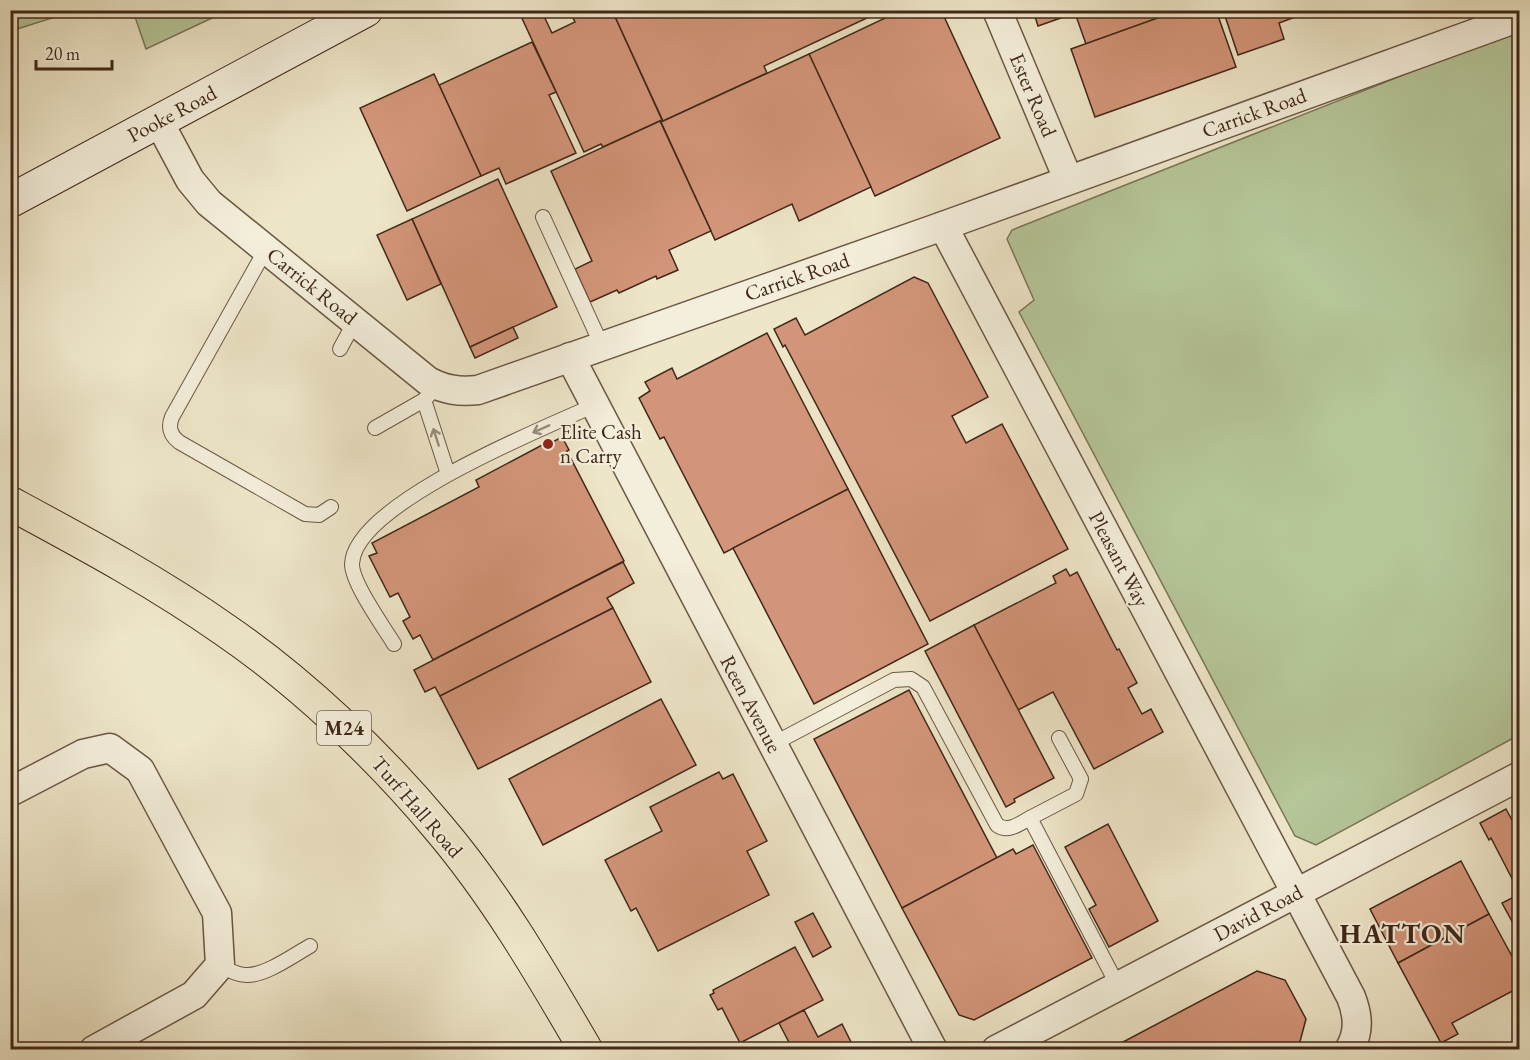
<svg xmlns="http://www.w3.org/2000/svg" width="1530" height="1060" viewBox="0 0 1530 1060" font-family="'EB Garamond',serif">
  <style>
    .green { fill: #b5c699; stroke: #7a7658; stroke-width: 1.5 }
    .building { fill: #d39579; stroke: #402718; stroke-width: 1.5 }
    .lines { fill: none; stroke-linecap: round; stroke-linejoin: round }
    .lane-casing { stroke: #6c5744; stroke-width: 16 }
    .street-casing { stroke: #6c5744; stroke-width: 31 }
    .secondary-casing { stroke: #402718; stroke-width: 35 }
    .primary-casing { stroke: #402718; stroke-width: 35 }
    .lane { stroke: #f4efdc; stroke-width: 14 }
    .street { stroke: #f4efdc; stroke-width: 28 }
    .secondary { stroke: #f4efdc; stroke-width: 33 }
    .primary { stroke: #eee6c9; stroke-width: 33 }
    .oneway { stroke: #9a8b7a }
    .poi-dot { fill: #8f2418; stroke: #f4efdc; stroke-width: 2 }
    .labels { text-anchor: middle; stroke-width: 4.5; stroke-linejoin: round; paint-order: stroke }
    .shield { fill: #f4efdc; stroke: #766353; stroke-width: 1.5 }
    .shield-label { font-size: 20px; font-weight: bold; fill: #402718 }
    .street-label { font-size: 21px; fill: #402718; stroke: #f4efdc }
    .poi-label { font-size: 21px; fill: #402718; stroke: #f4efdc; text-anchor: start }
    .district-label { font-size: 27px; font-weight: bold; letter-spacing: 1.5px; fill: #402718; stroke: #f4efdc }
  </style>
  <rect width="100%" height="100%" fill="#eee6c9"/>
  <filter id="stains"><feTurbulence type="fractalNoise" baseFrequency=".00333" numOctaves="4"/><feColorMatrix values="0 0 0 0 .2 0 0 0 0 .09 0 0 0 0 .02 0 0 0 .5 -.17"/></filter>
  <radialGradient id="worn" r=".72"><stop offset=".6" stop-color="#630" stop-opacity="0"/><stop offset="1" stop-color="#630" stop-opacity=".3"/></radialGradient>
  <!-- green -->
  <g class="green">
    <path d="M11,10H74V11L11,31Z"/>
    <path d="M133,11V10L227,11L146,49Z"/>
    <path d="M1519,29V735L1316,845L1295,836L1019,312L1034,300L1007,239L1012,230Z"/>
  </g>
  <!-- building -->
  <g class="building">
    <path d="M527,10H541L552,33L575,22L569,10H612L662,120L603,147L601,144L584,152L520,14Z"/>
    <path d="M612,10H884L764,66L767,73L663,121Z"/>
    <path d="M902,10H941L1000,138L875,196L809,54Z"/>
    <path d="M1033,10H1180L1086,44L1075,13L1038,26Z"/>
    <path d="M1180,10H1216L1236,67L1095,117L1071,49Z"/>
    <path d="M1223,10H1314L1279,23L1284,39L1238,55Z"/>
    <path d="M532,42L556,92L549,95L576,153L506,184L499,168L481,176L439,85Z"/>
    <path d="M809,54L871,187L799,221L792,204L715,240L661,122Z"/>
    <path d="M434,74L481,176L407,211L360,108Z"/>
    <path d="M660,121L711,231L669,250L678,270L657,279L656,276L619,293L617,290L590,302L575,269L592,261L551,171Z"/>
    <path d="M498,179L557,307L470,347L412,219Z"/>
    <path d="M412,219L441,284L407,300L377,235Z"/>
    <path d="M914,277L928,283L988,397L952,416L966,443L1002,424L1068,549L930,621L785,345L783,347L774,329L796,318L805,335Z"/>
    <path d="M513,327L518,338L475,358L470,347Z"/>
    <path d="M767,333L848,489L724,553L664,437L660,439L639,398L650,391L645,382L672,368L677,379Z"/>
    <path d="M562,437L569,450L567,451L624,561L433,660L420,635L413,639L403,621L410,617L398,593L390,597L369,556L377,553L372,543L479,487L476,480L544,444L545,446Z"/>
    <path d="M848,489L928,644L814,704L733,548Z"/>
    <path d="M623,562L634,583L607,598L613,608L440,696L435,687L425,692L414,670Z"/>
    <path d="M1066,569L1070,576L1077,572L1117,650L1119,649L1137,683L1128,688L1142,714L1151,709L1163,732L1094,769L1053,692L1018,710L974,625L1056,583L1053,576Z"/>
    <path d="M613,608L651,682L478,769L440,696Z"/>
    <path d="M974,625L1054,778L1014,799L1015,802L1006,807L925,651Z"/>
    <path d="M909,690L997,858L902,908L814,739Z"/>
    <path d="M661,699L696,765L543,845L509,779Z"/>
    <path d="M719,772L723,779L733,774L767,841L747,851L769,895L658,951L636,908L631,911L605,860L662,831L650,807Z"/>
    <path d="M1506,809L1512,820L1520,817V894L1491,838L1489,840L1480,823Z"/>
    <path d="M1108,824L1158,921L1109,947L1089,909L1096,905L1065,847Z"/>
    <path d="M1033,845L1092,958L974,1020L959,1015L902,908L1013,849L1016,854Z"/>
    <path d="M1461,861L1489,914L1398,963L1370,909Z"/>
    <path d="M1520,894V936L1502,903Z"/>
    <path d="M813,913L831,947L813,957L795,922Z"/>
    <path d="M1489,914L1520,971V987L1452,1023L1458,1034L1441,1043L1398,963Z"/>
    <path d="M795,947L823,1000L740,1043L722,1008L718,1010L710,995L714,993L713,990Z"/>
    <path d="M1257,971L1285,980L1306,1019L1298,1049L1108,1050Z"/>
    <path d="M804,1010L818,1037L842,1024L855,1050H793L779,1023Z"/>
  </g>
  <g class="lines">
    <defs>
      <g id="lane">
        <path d="M543,217L602,346"/>
        <path d="M266,249L172,417C168,427 170,435 179,442L305,514L319,515L331,507"/>
        <path d="M340,349L355,321"/>
        <path d="M424,400L448,474"/>
        <path d="M375,428L424,400L429,395"/>
        <path d="M394,644C383,626 352,583 352,564C354,504 544,428 595,405"/>
        <path d="M1059,738L1081,779L1076,794L1030,818L1118,986"/>
        <path d="M773,744L894,680L911,679L923,687L997,825C1008,833 1019,824 1030,818"/>
        <path d="M220,965C228,970 237,975 246,975C265,976 294,955 310,946"/>
      </g>
      <g id="street">
        <path d="M997,10L1068,179"/>
        <path d="M159,122L190,180L209,203L428,381C445,390 459,392 478,390L943,226L1520,17"/>
        <path d="M943,226L1351,997C1358,1015 1360,1032 1349,1050"/>
        <path d="M570,357L933,1050"/>
        <path d="M10,792L83,754L110,748L140,770L217,913L220,965L194,995L94,1050"/>
        <path d="M996,1050L1520,776"/>
      </g>
      <path id="secondary" d="M10,201L366,10"/>
      <path id="primary" d="M10,503C84,543 157,582 225,630C301,682 379,756 438,827C496,895 541,973 586,1050"/>
    </defs>
    <!-- lane casing -->
    <use href="#lane" class="lane-casing"/>
    <!-- street casing -->
    <use href="#street" class="street-casing"/>
    <!-- secondary casing -->
    <use href="#secondary" class="secondary-casing"/>
    <!-- primary casing -->
    <use href="#primary" class="primary-casing"/>
    <!-- lane -->
    <use href="#lane" class="lane"/>
    <!-- street -->
    <use href="#street" class="street"/>
    <!-- secondary -->
    <use href="#secondary" class="secondary"/>
    <!-- primary -->
    <use href="#primary" class="primary"/>
  </g>
  <!-- one-way arrows -->
  <defs><path id="oneway-shaft" d="M-6 0H5M1.5-3L5.5 0L1.5 3" fill="none" stroke-width="1.6" stroke-linecap="round" stroke-linejoin="round" transform="scale(1.5)"/></defs>
  <g class="oneway">
    <use href="#oneway-shaft" transform="translate(541 429) rotate(156)"/>
    <use href="#oneway-shaft" transform="translate(436 437) rotate(-108)"/>
  </g>
  <!-- markers -->
  <circle class="poi-dot" cx="548" cy="444" r="6"/>
  <g class="labels">
    <!-- shield labels -->
    <rect class="shield" x="317" y="711" width="54" height="34" rx="4.5"/>
    <g class="shield-label">
      <text x="344" y="735">M24</text>
    </g>
    <!-- street labels -->
    <g class="street-label">
      <text transform="translate(1033 95) rotate(67)" y="7">Ester Road</text>
      <text transform="translate(1254 113) rotate(-20)" y="7">Carrick Road</text>
      <text transform="translate(172 114) rotate(-28)" y="7">Pooke Road</text>
      <text transform="translate(797 277) rotate(-19)" y="7">Carrick Road</text>
      <text transform="translate(312 286) rotate(39)" y="7">Carrick Road</text>
      <text transform="translate(1119 559) rotate(62)" y="7">Pleasant Way</text>
      <text transform="translate(751 704) rotate(62)" y="7">Reen Avenue</text>
      <text transform="translate(417 807) rotate(49)" y="7">Turf Hall Road</text>
      <text transform="translate(1258 913) rotate(-28)" y="7">David Road</text>
    </g>
    <!-- poi labels -->
    <g class="poi-label">
      <text x="560" y="439">Elite Cash<tspan x="560" dy="24">n Carry</tspan></text>
    </g>
    <!-- district labels -->
    <g class="district-label">
      <text x="1403" y="943">HATTON</text>
    </g>
  </g>
  <!-- margin -->
  <rect width="1530" height="1060" fill="none" stroke="#eee6c9" stroke-width="36"/>
  <rect x="12" y="12" width="1506" height="1036" fill="none" stroke="#402718" stroke-width="3"/>
  <rect x="18" y="18" width="1494" height="1024" fill="none" stroke="#402718" stroke-width="1.5"/>
  <!-- scale -->
  <path d="M36 60v9h76v-9" fill="none" stroke="#402718" stroke-width="3"/>
  <text x="45" y="60" font-size="18" fill="#402718" stroke="#f4efdc" stroke-width="4.5" paint-order="stroke">20 m</text>
  <rect width="100%" height="100%" filter="url(#stains)"/>
  <rect width="100%" height="100%" fill="url(#worn)"/>
</svg>
